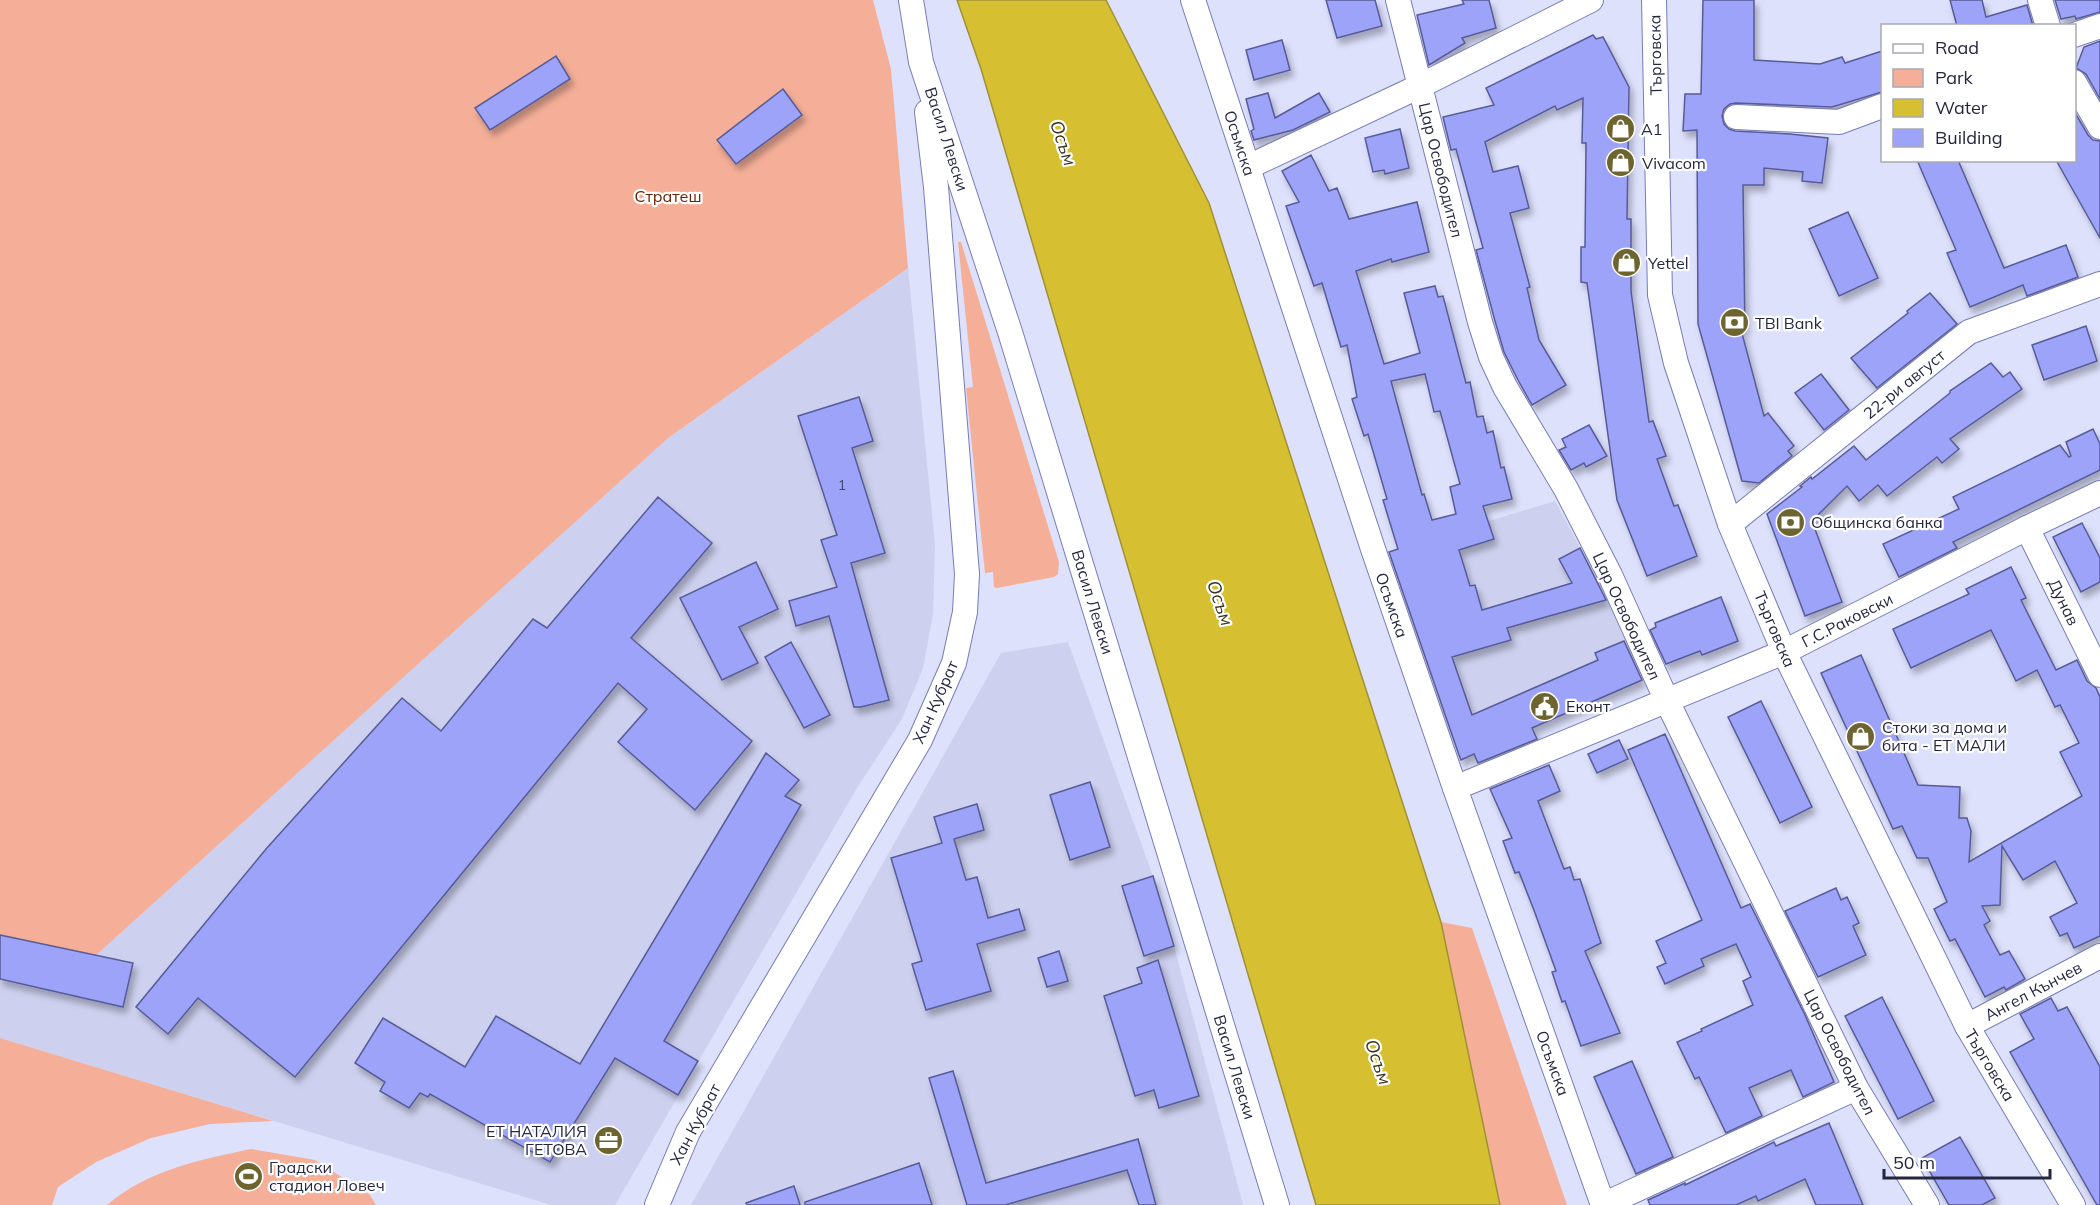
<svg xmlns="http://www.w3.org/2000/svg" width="2100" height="1205" viewBox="0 0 2100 1205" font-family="Mulish,sans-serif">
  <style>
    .built { fill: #cdd1ef }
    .green { fill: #f5af98 }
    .water { fill: #d6bf31; stroke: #a19136; stroke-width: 1.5 }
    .building { fill: #9ca3f8; stroke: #575b97; stroke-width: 1.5; fill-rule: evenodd; filter: url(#shadow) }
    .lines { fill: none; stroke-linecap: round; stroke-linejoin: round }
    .minor-casing { stroke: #777cba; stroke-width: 26 }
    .minor { stroke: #fff; stroke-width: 24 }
    .labels { text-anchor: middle; stroke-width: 4.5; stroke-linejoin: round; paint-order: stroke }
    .number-label { font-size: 14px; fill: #43466f }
    .street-label { font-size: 16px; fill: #252741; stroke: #fff }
    .poi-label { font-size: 16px; fill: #252741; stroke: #fff; text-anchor: start }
    .park-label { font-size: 16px; fill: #6a2204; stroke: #fff }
    .water-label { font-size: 18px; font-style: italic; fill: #36321b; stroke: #fff }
  </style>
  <defs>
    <filter id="shadow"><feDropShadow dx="3.5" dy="6" stdDeviation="3" flood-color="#0004"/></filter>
  </defs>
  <rect width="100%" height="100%" fill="#dde1fc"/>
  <!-- built -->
  <g class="built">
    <path d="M908,268L935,545L933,614L923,668L902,719L857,788L615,1205H551L0,1038V935L668,438Z"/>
    <path d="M1555,501L1629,639L1647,678L1461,760L1450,734L1388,552Z"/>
    <path d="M1068,642L1153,876L1174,946L1243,1205H691L1001,653Z"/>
  </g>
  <!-- green -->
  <g class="green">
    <path d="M0,0H873L891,69L908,268L668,438L95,956L0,935Z"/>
    <path d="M958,242H961L1059,562L1058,574L1054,577L997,588L994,587L993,572L985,573L966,388L973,387Z"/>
    <path d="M1441,922L1472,928L1567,1205H1500Z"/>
    <path d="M0,1038L273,1121L210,1124L151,1138L96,1162L58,1187L52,1205H0Z"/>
    <path d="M251,1149L315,1160L370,1195L376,1205H107C148,1170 199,1160 251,1149Z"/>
  </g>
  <!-- water -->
  <path class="water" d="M957,0H1106L1209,203L1441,922L1500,1205H1316L981,69Z"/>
  <!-- building -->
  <g class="building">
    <path d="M1326,0H1375L1382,26L1337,38Z"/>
    <path d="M1462,0H1489L1496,28L1462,38L1465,43L1429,65L1417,15L1464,4Z"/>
    <path d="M1703,0H1754V60L1820,64L1842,57L1845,63L1882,51V92L1832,107L1736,103L1730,104L1724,109L1722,116L1724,124L1729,129L1735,131L1790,134L1828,138L1822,183L1802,181L1803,172L1764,168V185H1743L1745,330L1739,322L1764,416L1768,413L1794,446L1788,451L1792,456L1759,483L1742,481L1698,324L1697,130L1683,131L1685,94H1701Z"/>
    <path d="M1950,0H1982L1986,17L2027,5L2033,26H1957Z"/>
    <path d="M2055,0H2100V12L2076,19L2075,16L2061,19Z"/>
    <path d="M1593,35L1596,39L1603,37L1629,87L1627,219H1631V291L1649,422L1653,421L1666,456L1657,459L1674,506L1678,505L1697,556L1647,576L1617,500L1587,283L1581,282V247H1585L1586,143H1582L1583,98L1557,110L1555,106L1485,142L1493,172L1518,166L1529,208L1510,213L1530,287L1527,288L1539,340L1566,385L1532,405L1518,380L1504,352L1495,321L1476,250L1483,248L1456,149L1451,150L1443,117L1494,105L1486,88Z"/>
    <path d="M1282,40L1290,70L1254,80L1246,50Z"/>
    <path d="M2100,41V99L2086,74L2076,68L2084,47Z"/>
    <path d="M556,56L570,79L490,130L475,108Z"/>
    <path d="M783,89L802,115L736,164L717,140Z"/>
    <path d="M1268,93L1275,118L1319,93L1330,112L1293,130L1254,140L1251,131L1254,129L1246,99Z"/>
    <path d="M2074,111L2088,135L2093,140L2100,141V238L2056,160H2074Z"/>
    <path d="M1400,129L1409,168L1385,174L1384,170L1373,172L1365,138Z"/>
    <path d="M1311,155L1329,191L1337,188L1349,219L1417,202L1429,252L1392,262L1391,259L1356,271L1384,364L1420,353L1404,293L1435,286L1438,297L1443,296L1466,383L1470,382L1477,417L1483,416L1487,433L1493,431L1501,468L1504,467L1512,499L1483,506L1494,539L1459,550L1470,586L1475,585L1482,610L1572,583L1559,559L1580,548L1606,600L1507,628L1511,640L1452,657L1472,715L1598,660L1595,653L1624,641L1642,680L1532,728L1537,739L1478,763L1474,754L1461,760L1459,755L1389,552L1398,549L1383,500L1387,499L1368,434L1364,436L1352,399L1357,397L1347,345L1341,347L1322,283L1314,286L1286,206L1299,202L1282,171ZM1425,374L1434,412L1440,411L1460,484L1450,487L1456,514L1432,520L1424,494L1422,495L1391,381Z"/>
    <path d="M1917,160H1958L2004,268L2066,245L2078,277L2027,296L2023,285L1970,307L1947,253L1956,250Z"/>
    <path d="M1848,212L1878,278L1839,296L1809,229Z"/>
    <path d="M1930,293L1957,324L1877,388L1851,358L1908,313L1907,311Z"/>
    <path d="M2086,326L2097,361L2044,380L2032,345Z"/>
    <path d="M1991,363L2003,377L2010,372L2022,389L1950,439L1959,449L1942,463L1937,457L1887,496L1878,485L1859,501L1847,486L1812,521L1842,602L1805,616L1767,514L1802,487L1800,486L1811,477L1812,479L1854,446L1866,460L1950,393V391Z"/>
    <path d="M1821,374L1849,410L1824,430L1795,393Z"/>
    <path d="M859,397L873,441L852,448L885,553L851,563L889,700L861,707H854L829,616L796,626L789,601L837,587L821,540L837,535L798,416Z"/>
    <path d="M1589,425L1607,456L1586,467L1584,463L1571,470L1559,450L1566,447L1562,439Z"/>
    <path d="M2093,429L2100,444V470L1953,542L1957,548L1899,577L1883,544L1959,509L1953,497L2060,445L2069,457L2071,456L2066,442Z"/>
    <path d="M658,497L712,543L631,638L752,741L695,810L618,742L647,709L618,683L295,1077L198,998L168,1034L136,1007L266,849L402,698L441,731L533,619L547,628Z"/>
    <path d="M2082,523L2100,558V582L2081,592L2053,537Z"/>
    <path d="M756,562L778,609L739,627L758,663L722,680L680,598Z"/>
    <path d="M2011,567L2026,598L2021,600L2056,670L2077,660L2087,681L2096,688L2100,697V936L2074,948L2067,933L2060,936L2050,917L2077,903L2055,861L2023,880L2002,846L2000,905L1982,906L1990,921L1984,925L2000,955L2009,951L2025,979L2006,990L2004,987L1985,997L1955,939L1950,941L1934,909L1947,902L1928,858H1917L1902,826L1893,829L1821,673L1861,655L1918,785L1960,787L1959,818H1967L1971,831L1969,862L2082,796L2060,752L2079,743L2060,705L2055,707L2037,670L2016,681L1991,630L1911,668L1893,629L1969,594L1966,589Z"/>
    <path d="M1721,597L1738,641L1702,655L1700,651L1666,664L1650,630L1656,627L1655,623Z"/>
    <path d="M791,642L830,715L804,728L765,657Z"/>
    <path d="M1761,701L1812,807L1780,823L1728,717Z"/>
    <path d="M1665,734L1741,908L1750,904L1805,1015L1834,1082L1803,1097L1791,1070L1749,1088L1762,1116L1726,1133L1699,1077L1695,1079L1677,1042L1702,1031L1701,1029L1753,1005L1743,981L1751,977L1736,944L1701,959L1704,966L1665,984L1657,967L1666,963L1656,941L1702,920L1628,750Z"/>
    <path d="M1619,740L1628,759L1597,773L1588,754Z"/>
    <path d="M766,753L799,780L785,796L801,805L664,1041L698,1061L678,1095L615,1058L550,1162L430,1094L428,1097L420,1093L409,1108L380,1091L385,1082L355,1063L383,1018L465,1067L496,1016L580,1064Z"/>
    <path d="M1549,765L1560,791L1538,801L1564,869L1570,867L1574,880L1580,879L1601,943L1585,951L1620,1033L1581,1046L1565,1001L1562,1002L1552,972L1556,971L1535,913L1519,872L1515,873L1503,841L1512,838L1490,789Z"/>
    <path d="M1090,782L1110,847L1070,860L1050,795Z"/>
    <path d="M977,804L984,830L954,839L966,880L977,877L988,918L1019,909L1025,930L977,944L991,991L926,1010L912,964L922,961L891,858L942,843L934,817Z"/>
    <path d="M1153,876L1174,946L1144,956L1122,886Z"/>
    <path d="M1836,888L1841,900L1847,897L1859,923L1853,926L1866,955L1818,977L1785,911Z"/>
    <path d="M0,935L133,963L123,1007L0,979Z"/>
    <path d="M1059,951L1068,981L1047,987L1038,958Z"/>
    <path d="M1158,960L1199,1096L1159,1108L1154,1090L1135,1096L1104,996L1142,983L1137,968Z"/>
    <path d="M1882,997L1934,1101L1898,1119L1845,1016Z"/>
    <path d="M2051,998L2058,1011L2067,1007L2100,1067V1205H2097L2010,1052L2034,1039L2020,1014Z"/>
    <path d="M1632,1061L1673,1157L1636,1174L1594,1077Z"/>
    <path d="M953,1071L986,1183L1138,1139L1156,1205H1139L1127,1170L1005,1205H967L929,1078Z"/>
    <path d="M1829,1123L1863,1205H1816L1805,1179L1758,1201L1756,1196L1736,1205H1650L1648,1200L1685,1183V1185L1774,1142L1776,1146Z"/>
    <path d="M1960,1137L1995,1198L1982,1205H1949L1922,1158Z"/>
    <path d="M919,1163L932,1205H805V1202Z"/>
    <path d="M794,1186L800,1205H747L746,1203Z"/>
  </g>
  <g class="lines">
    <defs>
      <g id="minor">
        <path d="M911,0L921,62L1010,332L1277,1205"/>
        <path d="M1193,0L1373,549L1455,788L1603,1205"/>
        <path d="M1398,0L1480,322L1491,357L1505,387L1566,489L1610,575L1667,701L1856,1088L1927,1205"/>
        <path d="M1654,0L1660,295L1676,363L1730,524L1784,652L1967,1026L2073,1205"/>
        <path d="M2040,0L2048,26"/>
        <path d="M2074,35L2100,26"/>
        <path d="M2074,82L2100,127"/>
        <path d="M1736,117L1839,122L1882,106"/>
        <path d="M1248,167L1420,86L1591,0"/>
        <path d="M1730,524L1969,332L2100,284"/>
        <path d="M2027,528L2100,675"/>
        <path d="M1455,788L1784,652L2027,528L2100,493"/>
        <path d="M1967,1026L2100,956"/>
        <path d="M657,1205L688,1132L920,740L954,663L965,612L967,574L936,187L927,112"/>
        <path d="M1603,1205L1856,1088"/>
      </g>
    </defs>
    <!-- minor casing -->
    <use href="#minor" class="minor-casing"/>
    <!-- minor -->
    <use href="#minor" class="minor"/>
  </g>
  <!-- icons -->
  <defs>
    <symbol id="shop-disc" viewBox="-11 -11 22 22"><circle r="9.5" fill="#6d6430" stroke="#fff"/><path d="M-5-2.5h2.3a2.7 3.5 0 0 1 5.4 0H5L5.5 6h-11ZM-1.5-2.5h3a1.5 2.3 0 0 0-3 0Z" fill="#fff"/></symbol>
    <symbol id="bank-disc" viewBox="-11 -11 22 22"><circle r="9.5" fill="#6d6430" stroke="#fff"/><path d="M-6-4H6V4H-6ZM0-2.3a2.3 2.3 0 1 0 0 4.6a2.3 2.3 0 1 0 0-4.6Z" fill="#fff"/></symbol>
    <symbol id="civic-disc" viewBox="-11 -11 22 22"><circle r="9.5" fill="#6d6430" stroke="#fff"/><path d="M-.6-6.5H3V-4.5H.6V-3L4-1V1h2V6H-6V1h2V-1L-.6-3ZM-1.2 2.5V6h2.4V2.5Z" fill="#fff"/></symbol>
    <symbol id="office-disc" viewBox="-11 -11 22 22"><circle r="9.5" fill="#6d6430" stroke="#fff"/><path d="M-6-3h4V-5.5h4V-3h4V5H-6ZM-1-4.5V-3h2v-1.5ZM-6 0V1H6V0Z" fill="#fff"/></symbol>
    <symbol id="stadium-disc" viewBox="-11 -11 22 22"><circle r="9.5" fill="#6d6430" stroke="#fff"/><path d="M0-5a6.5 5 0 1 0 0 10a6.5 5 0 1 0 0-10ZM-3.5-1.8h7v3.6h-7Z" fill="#fff"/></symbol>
  </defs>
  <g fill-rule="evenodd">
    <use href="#shop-disc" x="1604" y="112" width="33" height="33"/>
    <use href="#shop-disc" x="1604" y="146" width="33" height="33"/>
    <use href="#shop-disc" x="1610" y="246" width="33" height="33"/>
    <use href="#bank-disc" x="1718" y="306" width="33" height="33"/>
    <use href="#bank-disc" x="1774" y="506" width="33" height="33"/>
    <use href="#civic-disc" x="1528" y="690" width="33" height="33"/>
    <use href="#shop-disc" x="1844" y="720" width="33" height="33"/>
    <use href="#office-disc" x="592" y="1124" width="33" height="33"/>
    <use href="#stadium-disc" x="232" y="1160" width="33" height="33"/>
  </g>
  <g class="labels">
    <!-- number labels -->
    <g class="number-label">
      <text x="842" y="490">1</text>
    </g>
    <!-- street labels -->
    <g class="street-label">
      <text transform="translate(1655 55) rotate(-91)" y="6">Търговска</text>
      <text transform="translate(947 139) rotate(72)" y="6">Васил Левски</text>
      <text transform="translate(1240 143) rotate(72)" y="6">Осъмска</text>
      <text transform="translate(1441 170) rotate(76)" y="6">Цар Освободител</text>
      <text transform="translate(1904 384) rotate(-39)" y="6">22-ри август</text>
      <text transform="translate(1093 602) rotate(73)" y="6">Васил Левски</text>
      <text transform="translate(2064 602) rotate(64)" y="6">Дунав</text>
      <text transform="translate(1392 605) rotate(71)" y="6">Осъмска</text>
      <text transform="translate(1627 616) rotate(65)" y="6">Цар Освободител</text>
      <text transform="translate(1847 620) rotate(-27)" y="6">Г.С.Раковски</text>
      <text transform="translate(1775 629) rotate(67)" y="6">Търговска</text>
      <text transform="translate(935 702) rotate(-66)" y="6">Хан Кубрат</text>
      <text transform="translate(2033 991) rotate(-28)" y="6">Ангел Кънчев</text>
      <text transform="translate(1840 1052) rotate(63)" y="6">Цар Освободител</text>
      <text transform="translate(1553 1063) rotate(70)" y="6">Осъмска</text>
      <text transform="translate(1990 1065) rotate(59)" y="6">Търговска</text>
      <text transform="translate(1235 1067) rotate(73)" y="6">Васил Левски</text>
      <text transform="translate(695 1124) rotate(-62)" y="6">Хан Кубрат</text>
    </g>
    <!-- poi labels -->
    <g class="poi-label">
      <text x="1641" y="135">A1</text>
      <text x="1642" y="169">Vivacom</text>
      <text x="1648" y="269">Yettel</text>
      <text x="1755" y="329">TBI Bank</text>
      <text x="1811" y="528">Общинска банка</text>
      <text x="1566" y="712">Еконт</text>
      <text x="1882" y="733">Стоки за дома и<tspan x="1882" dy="18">бита - ЕТ МАЛИ</tspan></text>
      <text x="587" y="1137" text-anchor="end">ЕТ НАТАЛИЯ<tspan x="587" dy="18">ГЕТОВА</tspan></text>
      <text x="269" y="1173">Градски<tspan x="269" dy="18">стадион Ловеч</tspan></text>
    </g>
    <!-- park labels -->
    <g class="park-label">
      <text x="668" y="202">Стратеш</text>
    </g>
    <!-- water labels -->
    <g class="water-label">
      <text transform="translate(1063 143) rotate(71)" y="6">Осъм</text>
      <text transform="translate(1220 603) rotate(71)" y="6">Осъм</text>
      <text transform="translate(1378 1062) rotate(71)" y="6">Осъм</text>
    </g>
  </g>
  <!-- legend -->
  <rect x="1881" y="24" width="195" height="138" fill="#ffffff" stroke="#a8a9b3" stroke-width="1.5"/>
  <rect x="1893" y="44" width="30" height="9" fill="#ffffff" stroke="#a8a9b3" stroke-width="1.5"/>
  <text x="1935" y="54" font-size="18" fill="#252741">Road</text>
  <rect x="1893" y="69" width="30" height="18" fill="#f5af98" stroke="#a8a9b3" stroke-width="1.5"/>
  <text x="1935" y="84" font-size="18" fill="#252741">Park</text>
  <rect x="1893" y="99" width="30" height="18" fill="#d6bf31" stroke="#a8a9b3" stroke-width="1.5"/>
  <text x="1935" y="114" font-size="18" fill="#252741">Water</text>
  <rect x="1893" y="129" width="30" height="18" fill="#9ca3f8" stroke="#a8a9b3" stroke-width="1.5"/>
  <text x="1935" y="144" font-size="18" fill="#252741">Building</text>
  <!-- scale -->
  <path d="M1884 1169v9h166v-9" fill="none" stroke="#252741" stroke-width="3"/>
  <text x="1893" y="1169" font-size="18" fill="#252741" stroke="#ffffff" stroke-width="4.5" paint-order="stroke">50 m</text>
</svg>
